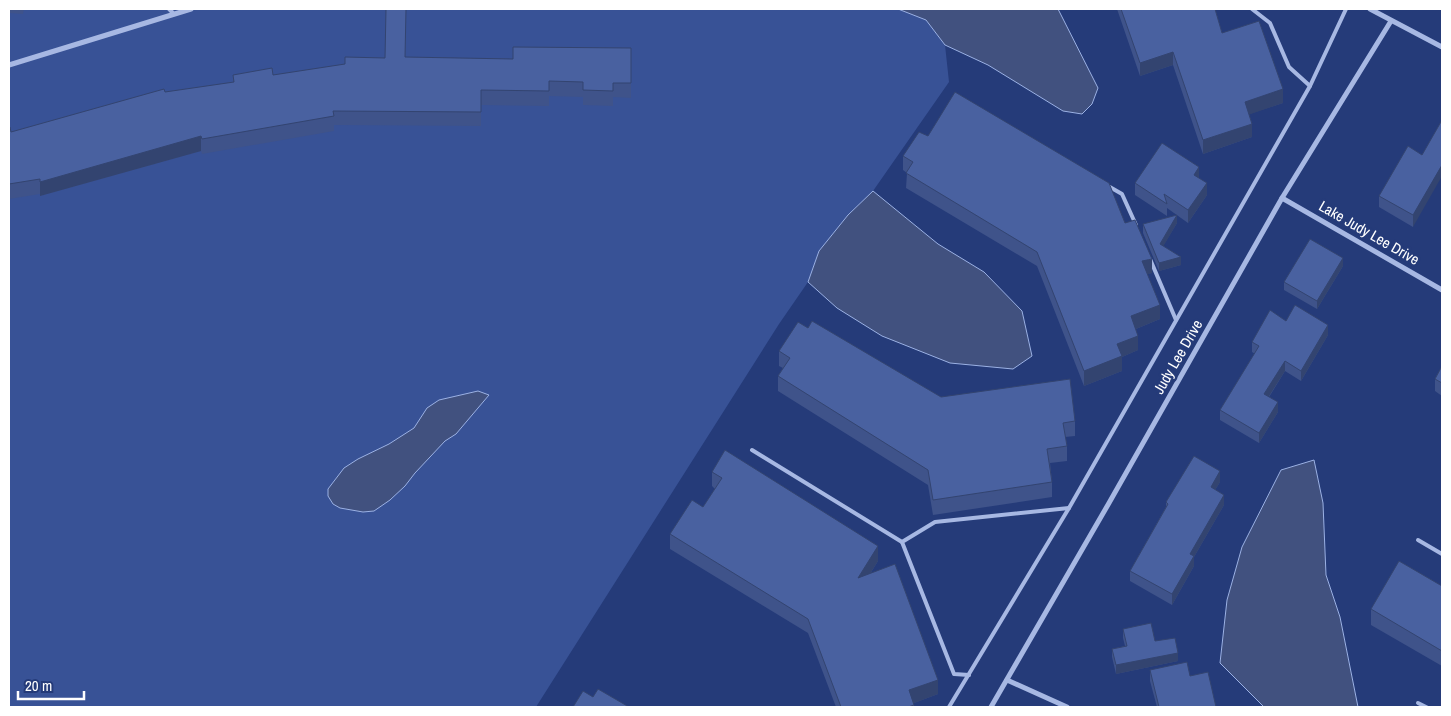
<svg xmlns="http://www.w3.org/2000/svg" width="1451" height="716" viewBox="0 0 1451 716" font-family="'Archivo Narrow',sans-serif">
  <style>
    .green { fill: #385296 }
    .water { fill: #41517f; stroke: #9bb1e4 }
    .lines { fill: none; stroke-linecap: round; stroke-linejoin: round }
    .lane { stroke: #a7b8e3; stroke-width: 4 }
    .street { stroke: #a7b8e3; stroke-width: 5 }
    .wall { fill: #3f538a }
    .shaded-wall { fill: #334470 }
    .building { fill: #4961a0; stroke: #334470 }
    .labels { text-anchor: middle; stroke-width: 5; stroke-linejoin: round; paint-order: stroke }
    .street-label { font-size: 15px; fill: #fff; stroke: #253b79 }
  </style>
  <rect width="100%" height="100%" fill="#253b79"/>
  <!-- green -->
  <path class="green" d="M9,9H898L926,20L945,45L949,82L873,191L848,215L819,251L808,282L779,324L536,707H9Z"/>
  <!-- water -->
  <g class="water">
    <path d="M898,9H1058L1098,88L1092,104L1082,114L1063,111L988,65L945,45L926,20Z"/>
    <path d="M873,191L938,244L984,272L1022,311L1032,356L1013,369L950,363L882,336L837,308L808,282L819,251L848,215Z"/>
    <path d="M478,391L489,395L456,434L445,441L415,473L405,486L390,500L374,511L363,512L340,508L333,504L328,496V489L344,468L358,459L389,444L414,428L427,408L439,400Z"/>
    <path d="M1314,460L1323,503L1326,575L1340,617L1358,707H1264L1220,663L1227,600L1242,547L1281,470Z"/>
  </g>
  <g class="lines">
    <!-- lane -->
    <g class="lane">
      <path d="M169,9L174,14"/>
      <path d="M1252,9L1270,23L1289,67L1310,86"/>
      <path d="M1108,186L1122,194L1136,225"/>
      <path d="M1150,259L1176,320"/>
      <path d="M752,450L902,542"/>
      <path d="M1418,540L1442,554"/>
      <path d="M969,675L954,674L902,542L935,522L1069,508"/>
      <path d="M1418,703L1426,707"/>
      <path d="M949,707L1069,508L1310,86L1346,9"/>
    </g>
    <!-- street -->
    <g class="street">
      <path d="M1370,9L1442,47"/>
      <path d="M9,65L191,9"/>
      <path d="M1282,198L1442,290"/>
      <path d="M1007,680L1067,707"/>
      <path d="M991,707L1109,503L1282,198L1391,21"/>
    </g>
  </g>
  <!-- wall -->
  <g class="wall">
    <path d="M9,9H24L23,14L9,13Z"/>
    <path d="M1117,9H1215L1222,33L1283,103L1249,114L1252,137L1203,154L1173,65L1140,76Z"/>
    <path d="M631,48V98L613,97V106L583,105V97L549,96V106L481,105V126L334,125V131L202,154L201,151L40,196V194L9,199V128L11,132L165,92L233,82V75H273L385,58L405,57L513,59Z"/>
    <path d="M928,136L1125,223L1152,273L1147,274L1160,319L1136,329L1138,350L1122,357V371L1084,386L1037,266L906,188L907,173L903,170V156Z"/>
    <path d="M1422,155L1413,227L1379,207V196Z"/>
    <path d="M1199,178L1207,195L1188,223L1167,208V216L1135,195V183Z"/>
    <path d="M1177,223L1163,246L1181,265L1159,271L1143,233V224Z"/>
    <path d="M1343,266L1317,309L1284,290V282Z"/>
    <path d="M1286,321L1328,335L1301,381L1285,371L1269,397L1278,412L1259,443L1220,420V410L1255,354L1252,352V342Z"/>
    <path d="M808,328L941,397L1075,421V436L1065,437L1067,446V461L1050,463L1052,482V497L933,515L928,485L778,391V376L783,368L779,366V351Z"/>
    <path d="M1442,366V396L1435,391V379Z"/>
    <path d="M712,472L878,561L870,574L938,694L914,703V707H836L808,633L670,549V534L703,507L715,489L712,486Z"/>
    <path d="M1220,482L1215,490L1224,505L1194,557V566L1172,605L1130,581V571L1166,507V502Z"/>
    <path d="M1442,586V666L1371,625V609Z"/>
    <path d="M1123,629L1155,641L1178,661L1116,674L1112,657V649L1125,646L1123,638Z"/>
    <path d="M1150,670L1190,676L1216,707H1157L1150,681Z"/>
  </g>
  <!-- shaded-wall -->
  <g class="shaded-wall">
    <path d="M1173,52V65L1140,76V63Z"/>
    <path d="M1283,89V103L1245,116V102Z"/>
    <path d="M1252,124V137L1203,154V140Z"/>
    <path d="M201,136V151L40,196V182Z"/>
    <path d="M1442,165V176L1413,227V215Z"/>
    <path d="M1199,167V179L1194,175Z"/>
    <path d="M1207,183V195L1188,223V210Z"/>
    <path d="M1177,215V223L1160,252V244Z"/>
    <path d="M1181,257V265L1159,271V263Z"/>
    <path d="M1343,258V266L1317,309V301Z"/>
    <path d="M1152,259V273L1142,276V261Z"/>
    <path d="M1160,305V319L1131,331V316Z"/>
    <path d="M1328,325V335L1301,381V371Z"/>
    <path d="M1138,336V350L1122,357V371L1084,386V371L1117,344Z"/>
    <path d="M1285,361V371L1264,404V394Z"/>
    <path d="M1278,402V412L1259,443V433Z"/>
    <path d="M1220,471V482L1211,497V487Z"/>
    <path d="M1224,495V505L1194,557V566L1172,605V594L1190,554Z"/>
    <path d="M878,546V561L858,593V578Z"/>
    <path d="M1178,653V661L1116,674V665Z"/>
    <path d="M938,680V694L909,705V690Z"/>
  </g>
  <!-- building -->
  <g class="building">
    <path d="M386,9H406L405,57L513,59V47L631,48V83H613V91L583,90V82L549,81V91L481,90V112L333,111L334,116L202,139L201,136L40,182V179L9,184V128L10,127L11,132L164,89L165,92L234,82L233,75L272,68L273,75L345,64V57L385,58Z"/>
    <path d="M1121,9H1215L1222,33L1259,21L1283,89L1245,102L1252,124L1203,140L1173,52L1140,63Z"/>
    <path d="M955,92L1109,183L1125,223L1135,220L1152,259L1142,261L1160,305L1131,316L1138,336L1117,344L1122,356L1084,371L1037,252L906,173L913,162L903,156L919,132L928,136Z"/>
    <path d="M1442,120V165L1413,215L1379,196L1408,146L1422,155Z"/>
    <path d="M1162,143L1199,167L1194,175L1207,183L1188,210L1164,194L1167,204L1135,183Z"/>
    <path d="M1177,215L1160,244L1181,257L1159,263L1143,224Z"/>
    <path d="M1310,239L1343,258L1317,301L1284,282Z"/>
    <path d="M1295,305L1328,325L1301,371L1285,361L1264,394L1278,402L1259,433L1220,410L1259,346L1252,342L1270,310L1286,321Z"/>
    <path d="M812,321L941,397L1070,379L1075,421L1063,423L1067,446L1047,449L1052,482L933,500L928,470L778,376L790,358L779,351L798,322L808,328Z"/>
    <path d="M1442,366V383L1435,379Z"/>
    <path d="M725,450L878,546L858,578L895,564L938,680L909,690L914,705L908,707H841L808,619L670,534L692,500L703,507L722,478L712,472Z"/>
    <path d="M1194,456L1220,471L1211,487L1224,495L1190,554L1194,556L1172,594L1130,571L1168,504L1166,502Z"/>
    <path d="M1399,561L1442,586V651L1371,609Z"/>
    <path d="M1151,623L1155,641L1175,638L1178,653L1116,665L1112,649L1127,646L1123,629Z"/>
    <path d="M1187,662L1190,676L1208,672L1216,707H1159L1150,670Z"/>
    <path d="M598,689L629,707H573L583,691L593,697Z"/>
  </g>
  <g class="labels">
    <!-- street labels -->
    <g class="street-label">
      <text transform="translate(1369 233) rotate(30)" y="5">Lake Judy Lee Drive</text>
      <text transform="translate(1178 357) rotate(-60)" y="5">Judy Lee Drive</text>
    </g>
  </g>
  <!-- border -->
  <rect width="1451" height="716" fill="none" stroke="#ffffff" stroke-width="20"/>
  <!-- scale -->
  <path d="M18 691v8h66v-8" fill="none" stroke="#ffffff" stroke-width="2.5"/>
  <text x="25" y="691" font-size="15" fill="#ffffff" stroke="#253b79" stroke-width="4" paint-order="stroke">20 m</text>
</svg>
